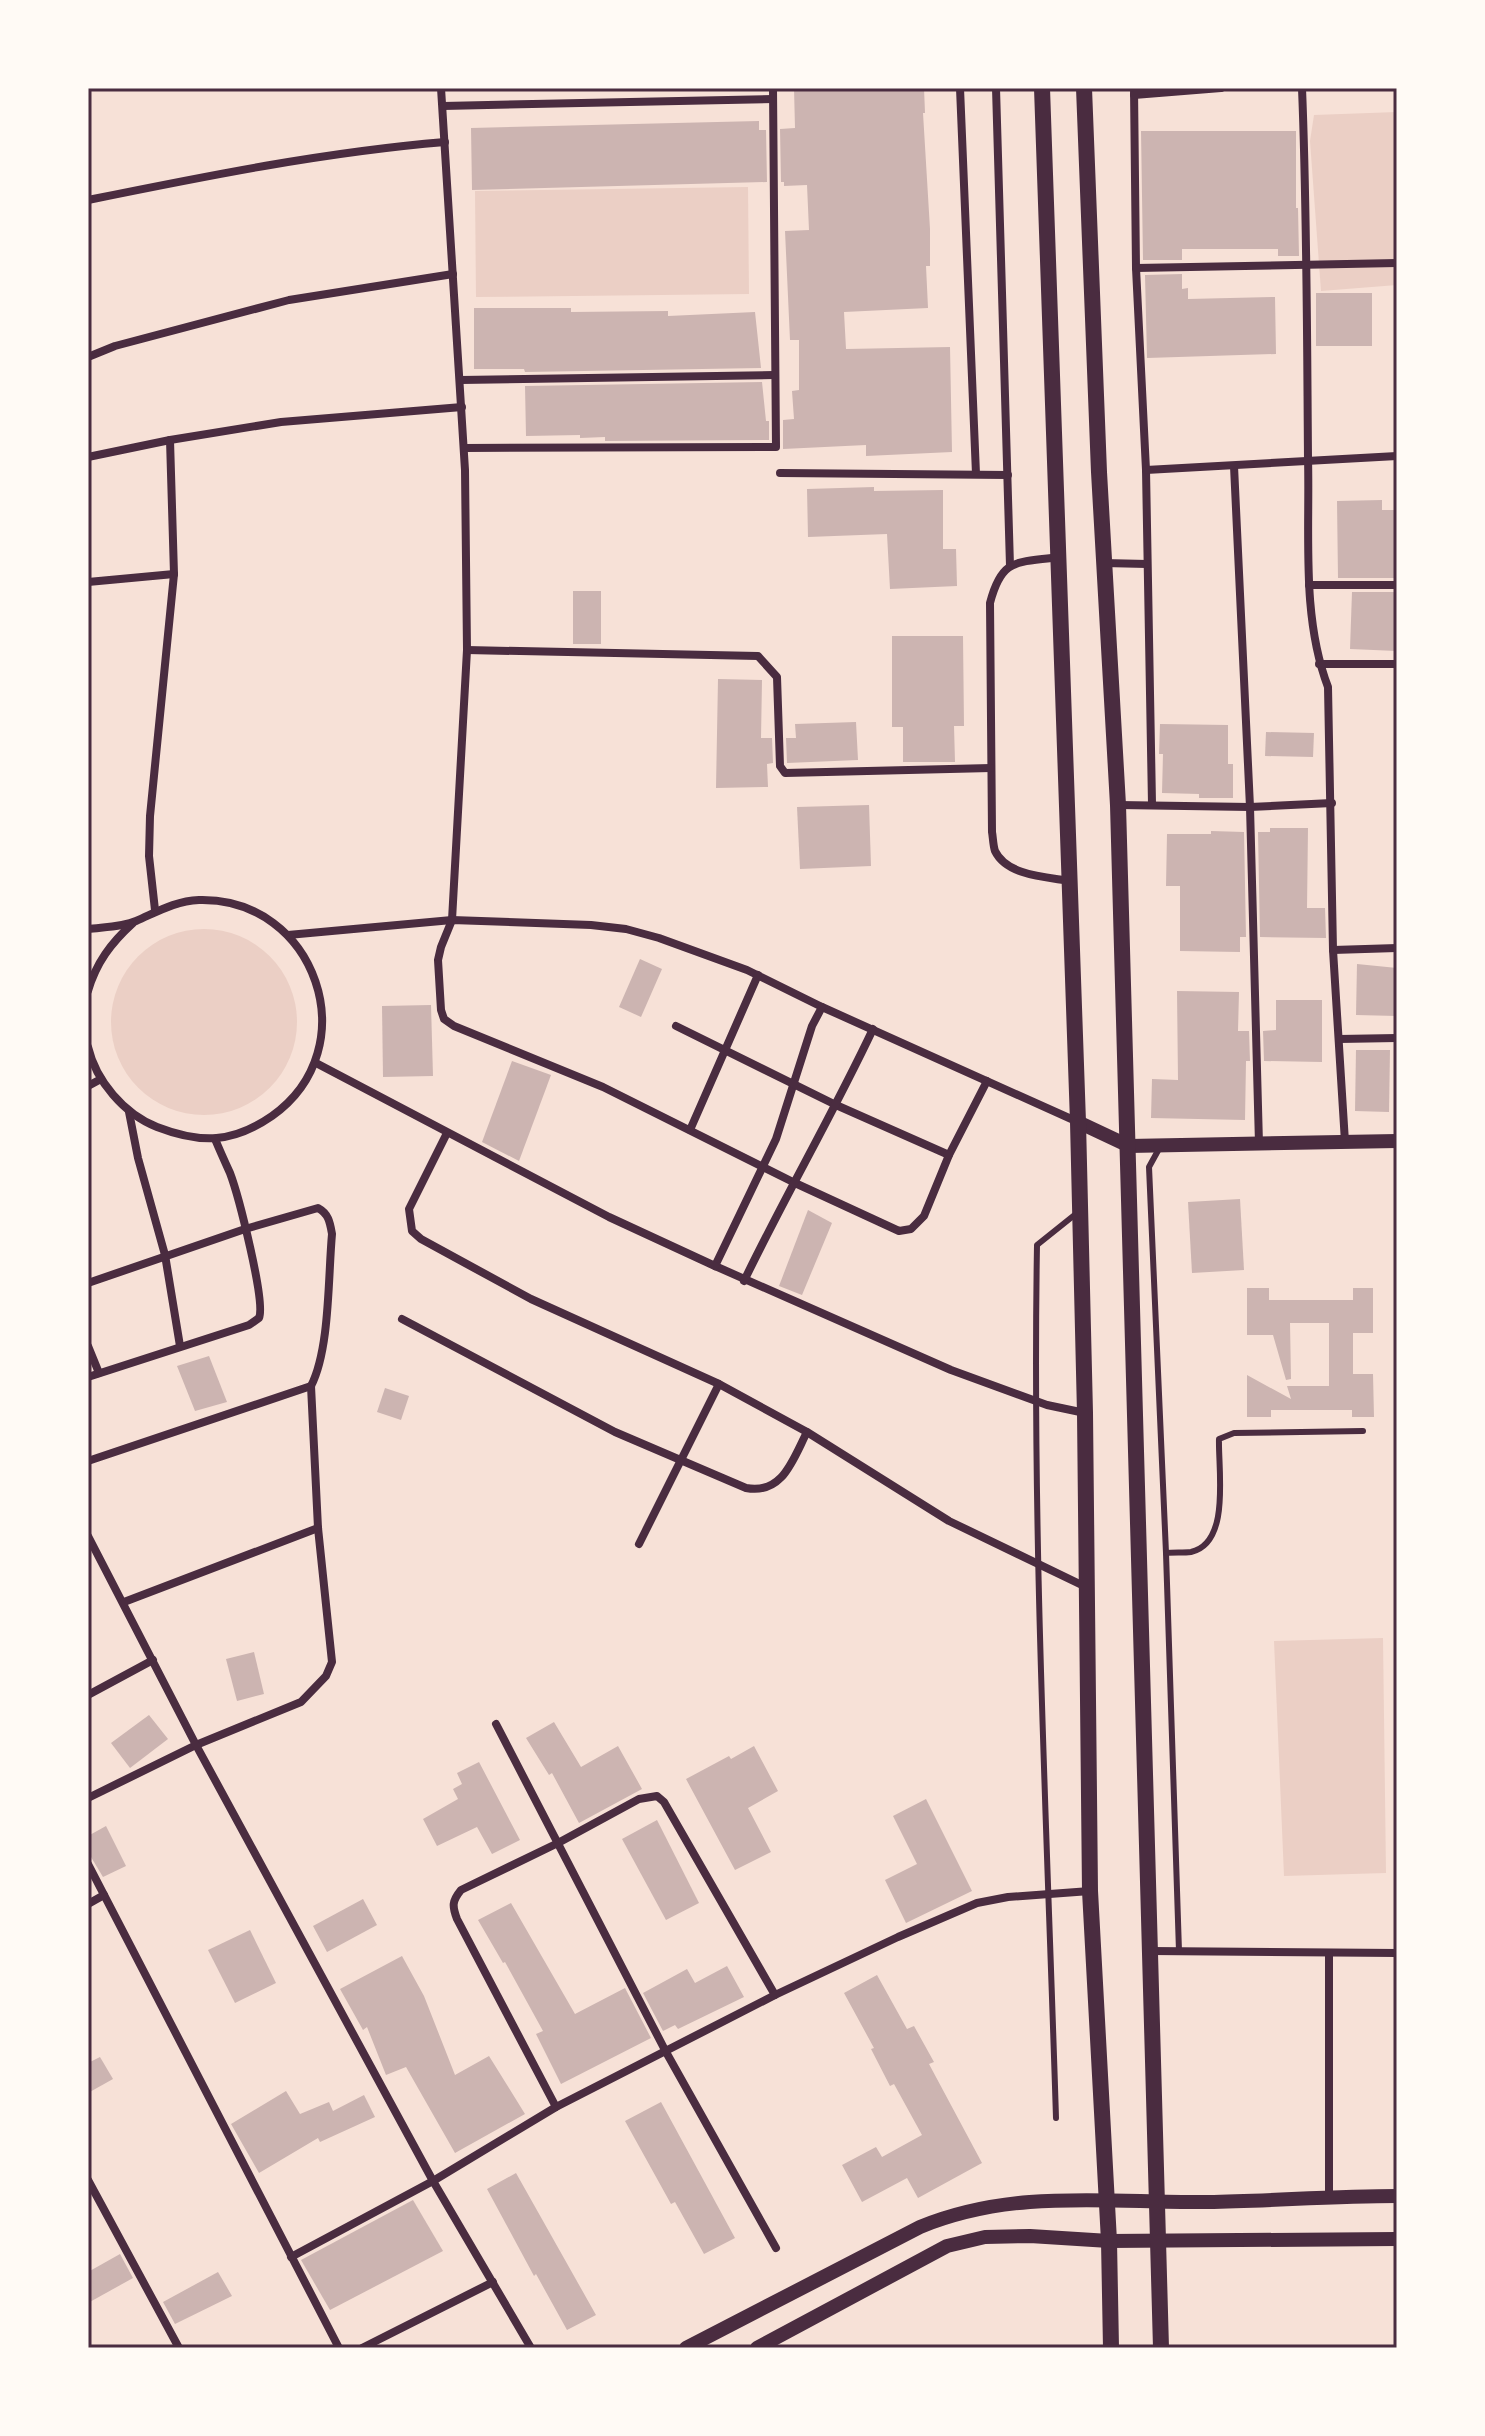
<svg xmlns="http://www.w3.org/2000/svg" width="1485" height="2436" viewBox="0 0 1485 2436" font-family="Bitter,serif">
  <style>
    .green { fill: #ebcfc5 }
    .building { fill: #ccb4b1 }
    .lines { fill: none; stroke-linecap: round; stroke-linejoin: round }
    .service { stroke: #4a2c40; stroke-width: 6 }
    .minor { stroke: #4a2c40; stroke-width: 8 }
    .tertiary { stroke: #4a2c40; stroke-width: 14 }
    .secondary { stroke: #4a2c40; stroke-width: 16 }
    .neatline { fill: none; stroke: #4a2c40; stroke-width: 3 }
  </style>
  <rect width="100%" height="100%" fill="#f7e1d7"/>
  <!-- green -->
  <g class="green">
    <path d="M1397,112V285L1321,291L1310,141L1314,115Z"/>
    <path d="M748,187L749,294L476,297L475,191Z"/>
    <circle cx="204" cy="1022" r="93"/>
    <path d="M1383,1638L1386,1873L1284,1876L1274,1641Z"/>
  </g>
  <!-- building -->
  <g class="building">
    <path d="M794,88H856V91L924,88L925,113H923L930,229V266H926L928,308L844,312L846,349L950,347L952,452L866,456V445L783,449V420L794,419L792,391L799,390V340H790L785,231L809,230L807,185L784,186V182H781L780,129L795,128Z"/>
    <path d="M759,121V130H766L767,182L472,190L471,128Z"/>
    <path d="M1141,131H1296V208H1298L1299,256H1278V249H1182V260H1143Z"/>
    <path d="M1182,274V289L1188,288V299L1275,297L1276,354L1147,358L1145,275Z"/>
    <rect x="1316" y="293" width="56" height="53"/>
    <path d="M474,308H571V312L668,311V316L755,312L761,368L525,372L524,369H474Z"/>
    <path d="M762,382L766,421H769V440L605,441V437L580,438V435L526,436L525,386Z"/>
    <path d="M874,487V491L943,490V549H956L957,586L890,589L887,534L808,537L807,489Z"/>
    <path d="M1382,500V510H1397V578H1338L1337,501Z"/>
    <rect x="573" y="591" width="28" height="53"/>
    <path d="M1352,592H1397V651L1350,649Z"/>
    <path d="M892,636H963L964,726H954L955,762H903V727H892Z"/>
    <path d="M718,679L762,680L761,738H772L773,763L767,764L768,787L716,788Z"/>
    <path d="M856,722L858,760L787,763L786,738H796L795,724Z"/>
    <path d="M1160,724L1228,725V764H1233V798H1199V794L1162,793L1163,754H1159Z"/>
    <path d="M1266,732L1314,733L1313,757L1265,756Z"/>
    <path d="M869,805L871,866L800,869L797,807Z"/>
    <path d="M1270,828H1308L1307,908H1325L1326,938L1260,937L1258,832H1270Z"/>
    <path d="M1211,831L1244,832L1246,937H1240V952L1180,951V886H1166L1167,834H1211Z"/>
    <path d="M640,959L662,969L641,1017L619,1007Z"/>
    <path d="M1357,964L1397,968V1016L1356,1015Z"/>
    <path d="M1177,991L1239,992L1238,1031H1249L1250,1061H1246L1245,1120L1151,1118L1152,1079L1178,1080Z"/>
    <path d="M1276,1000H1322V1062L1264,1061L1263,1031L1276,1030Z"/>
    <path d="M431,1005L433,1076L383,1077L382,1006Z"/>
    <path d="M1356,1050H1390L1389,1112L1355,1111Z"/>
    <path d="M512,1061L551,1075L519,1161L482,1142Z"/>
    <path d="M1240,1199L1244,1270L1192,1273L1188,1202Z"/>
    <path d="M808,1210L832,1223L802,1295L779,1286Z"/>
    <path d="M1247,1288H1269V1300H1353V1288H1373V1333H1353V1374H1373L1374,1417H1352V1410H1271V1417H1247V1375L1291,1399L1287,1386H1329V1323H1290L1291,1379L1286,1380L1273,1335H1247Z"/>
    <path d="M209,1356L227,1402L195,1411L177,1366Z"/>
    <path d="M385,1388L409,1396L401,1420L377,1412Z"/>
    <path d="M254,1652L264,1694L237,1701L226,1659Z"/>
    <path d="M149,1715L168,1739L130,1768L111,1743Z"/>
    <path d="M554,1722L581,1767L618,1746L642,1789L579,1823L552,1773L549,1775L526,1738Z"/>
    <path d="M754,1746L778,1791L748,1808L771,1852L735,1870L686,1779L729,1756L731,1759Z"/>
    <path d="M479,1762L520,1840L492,1854L477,1827L437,1846L423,1819L458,1799L453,1789L462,1784L457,1773Z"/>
    <path d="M926,1799L972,1891L906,1923L885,1880L917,1864L893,1816Z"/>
    <path d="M657,1820L699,1903L666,1920L622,1839Z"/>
    <path d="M106,1826L126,1866L103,1877L88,1852V1836Z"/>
    <path d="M363,1899L377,1925L327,1952L313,1926Z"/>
    <path d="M511,1903L575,2014L625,1988L651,2038L561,2084L536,2034L543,2031L505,1962L503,1963L478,1920Z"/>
    <path d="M250,1930L276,1983L235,2003L208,1950Z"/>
    <path d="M402,1956L424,1996L455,2075L489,2056L525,2114L455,2153L406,2067L386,2075L367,2027L363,2030L340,1989Z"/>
    <path d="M727,1966L744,1997L678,2029L675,2025L663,2031L643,1993L687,1969L695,1983Z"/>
    <path d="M877,1975L907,2029L914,2026L934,2062L929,2064L982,2163L918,2198L907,2178L862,2202L842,2165L876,2147L882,2157L922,2135L894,2084L890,2086L871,2049L874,2048L844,1993Z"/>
    <path d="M100,2057L113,2079L88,2093V2063Z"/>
    <path d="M286,2091L300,2114L329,2102L333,2111L364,2095L375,2117L320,2142L318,2138L259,2173L231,2124Z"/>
    <path d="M661,2102L735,2238L704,2254L675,2202L671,2204L625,2121Z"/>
    <path d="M516,2173L596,2315L567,2330L536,2274L534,2276L487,2189Z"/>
    <path d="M413,2200L443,2251L330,2310L301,2260Z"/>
    <path d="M120,2254L133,2278L88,2303V2272Z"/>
    <path d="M218,2272L232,2296L175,2324L163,2302Z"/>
  </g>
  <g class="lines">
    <!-- service -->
    <g class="service">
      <path d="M1160,1147L1149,1167L1166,1553L1179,1951"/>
      <path d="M1166,1553C1174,1552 1183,1553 1191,1552C1231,1543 1218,1470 1219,1439L1234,1433L1363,1431"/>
      <path d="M1056,2118C1047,1827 1032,1536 1037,1245L1077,1213"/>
    </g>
    <!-- minor -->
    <g class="minor">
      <path d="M441,88L465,470L467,650L452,920L441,947L438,960L441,1010L444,1019L454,1026L603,1087L795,1183L899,1231L911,1229L924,1216L949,1155L987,1081"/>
      <path d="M960,88L976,474"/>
      <path d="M996,88L1010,566"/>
      <path d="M1134,88L1136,268L1146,470L1152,804"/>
      <path d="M1302,88C1307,211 1307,335 1308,458C1310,533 1301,616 1328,687L1333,950L1345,1142"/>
      <path d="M1134,95L1221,88"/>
      <path d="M443,106L773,99"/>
      <path d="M88,200C206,176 325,152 445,142"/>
      <path d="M1136,268L1397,263"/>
      <path d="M88,357L115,346L289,300L453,274"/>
      <path d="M461,380L774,375"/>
      <path d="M464,448L776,447L773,88"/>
      <path d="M88,457L170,440L281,422L462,407"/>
      <path d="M1234,466L1250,807L1259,1144"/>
      <path d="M1146,470L1397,456"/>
      <path d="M780,473L1008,475"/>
      <path d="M1059,557C1017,563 1002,557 990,603L992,832C993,837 993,845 995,851C1007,876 1047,877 1070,881"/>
      <path d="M1104,563L1147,564"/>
      <path d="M88,582L174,574"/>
      <path d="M1309,585H1397"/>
      <path d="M467,650L758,656L777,677L780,766L785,773L991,768"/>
      <path d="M1319,664H1397"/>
      <path d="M1119,805L1250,807L1332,803"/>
      <path d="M155,910L149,856L150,816L174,574L170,440"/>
      <path d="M88,929C103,927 122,927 136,921C157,912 175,901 199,900C316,897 368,1048 272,1116C233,1143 201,1144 157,1127C124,1114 96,1081 88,1047"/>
      <path d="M288,935L452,920L591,925L626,929L659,938L747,970L822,1007L1078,1122"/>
      <path d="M1333,950L1397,948"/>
      <path d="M88,991C96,963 111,943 133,923"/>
      <path d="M822,1007L812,1026L776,1139L715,1266L951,1370L1047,1405L1085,1413"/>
      <path d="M676,1026L836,1105L949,1155"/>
      <path d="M1339,1039L1397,1038"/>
      <path d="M316,1063L609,1217L715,1266"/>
      <path d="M88,1086L101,1079"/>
      <path d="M129,1112L138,1158L165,1255L180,1346"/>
      <path d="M690,1130L758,975"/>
      <path d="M447,1133L409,1209L412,1231L421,1239L531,1299L719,1384L807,1432L949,1521L1086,1587"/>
      <path d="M744,1281C785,1196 833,1114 873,1029"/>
      <path d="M88,1283L245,1229L318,1208C329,1214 330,1223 332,1234C328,1277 330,1349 311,1386L318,1528L332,1662L326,1676L301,1702L196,1745L88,1798"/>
      <path d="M402,1319L615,1432L746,1488C783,1495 793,1459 807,1432"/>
      <path d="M88,1346L99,1373"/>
      <path d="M88,1377L249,1325L259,1318C266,1302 238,1194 230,1173C225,1162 220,1151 215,1139"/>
      <path d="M88,1461L311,1386"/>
      <path d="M88,1536L196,1745L433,2181L531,2348"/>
      <path d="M639,1544L719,1384"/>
      <path d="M124,1602L318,1528"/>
      <path d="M88,1695L153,1660"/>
      <path d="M496,1724L666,2052L776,2248"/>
      <path d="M88,1864L339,2348"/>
      <path d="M88,1904L104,1895"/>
      <path d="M1151,1951L1397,1953"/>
      <path d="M1329,1953V2196"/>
      <path d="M556,2107L457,1919C452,1906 452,1901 461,1890L558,1843L639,1799L657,1796L664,1802L775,1995"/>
      <path d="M88,2180L179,2348"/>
      <path d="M291,2257L433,2181L556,2107L775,1995L898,1937L977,1903L1008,1897L1090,1891"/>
      <path d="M362,2348L493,2282"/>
    </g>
    <!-- tertiary -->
    <g class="tertiary">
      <path d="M1078,1122L1129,1146L1397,1141"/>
      <path d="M686,2348L920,2227C1015,2188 1109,2203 1208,2202C1271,2201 1334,2196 1397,2196"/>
      <path d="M757,2348L947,2246L985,2237L1030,2236L1109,2241L1397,2239"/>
    </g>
    <!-- secondary -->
    <g class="secondary">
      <path d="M1042,88L1078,1122L1085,1413L1090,1891L1109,2241L1111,2348"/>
      <path d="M1084,88L1099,472L1118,805L1161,2348"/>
    </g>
  </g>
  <!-- border -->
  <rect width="1485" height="2436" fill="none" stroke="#fffaf5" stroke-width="180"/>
  <rect x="90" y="90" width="1305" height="2256" class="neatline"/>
</svg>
